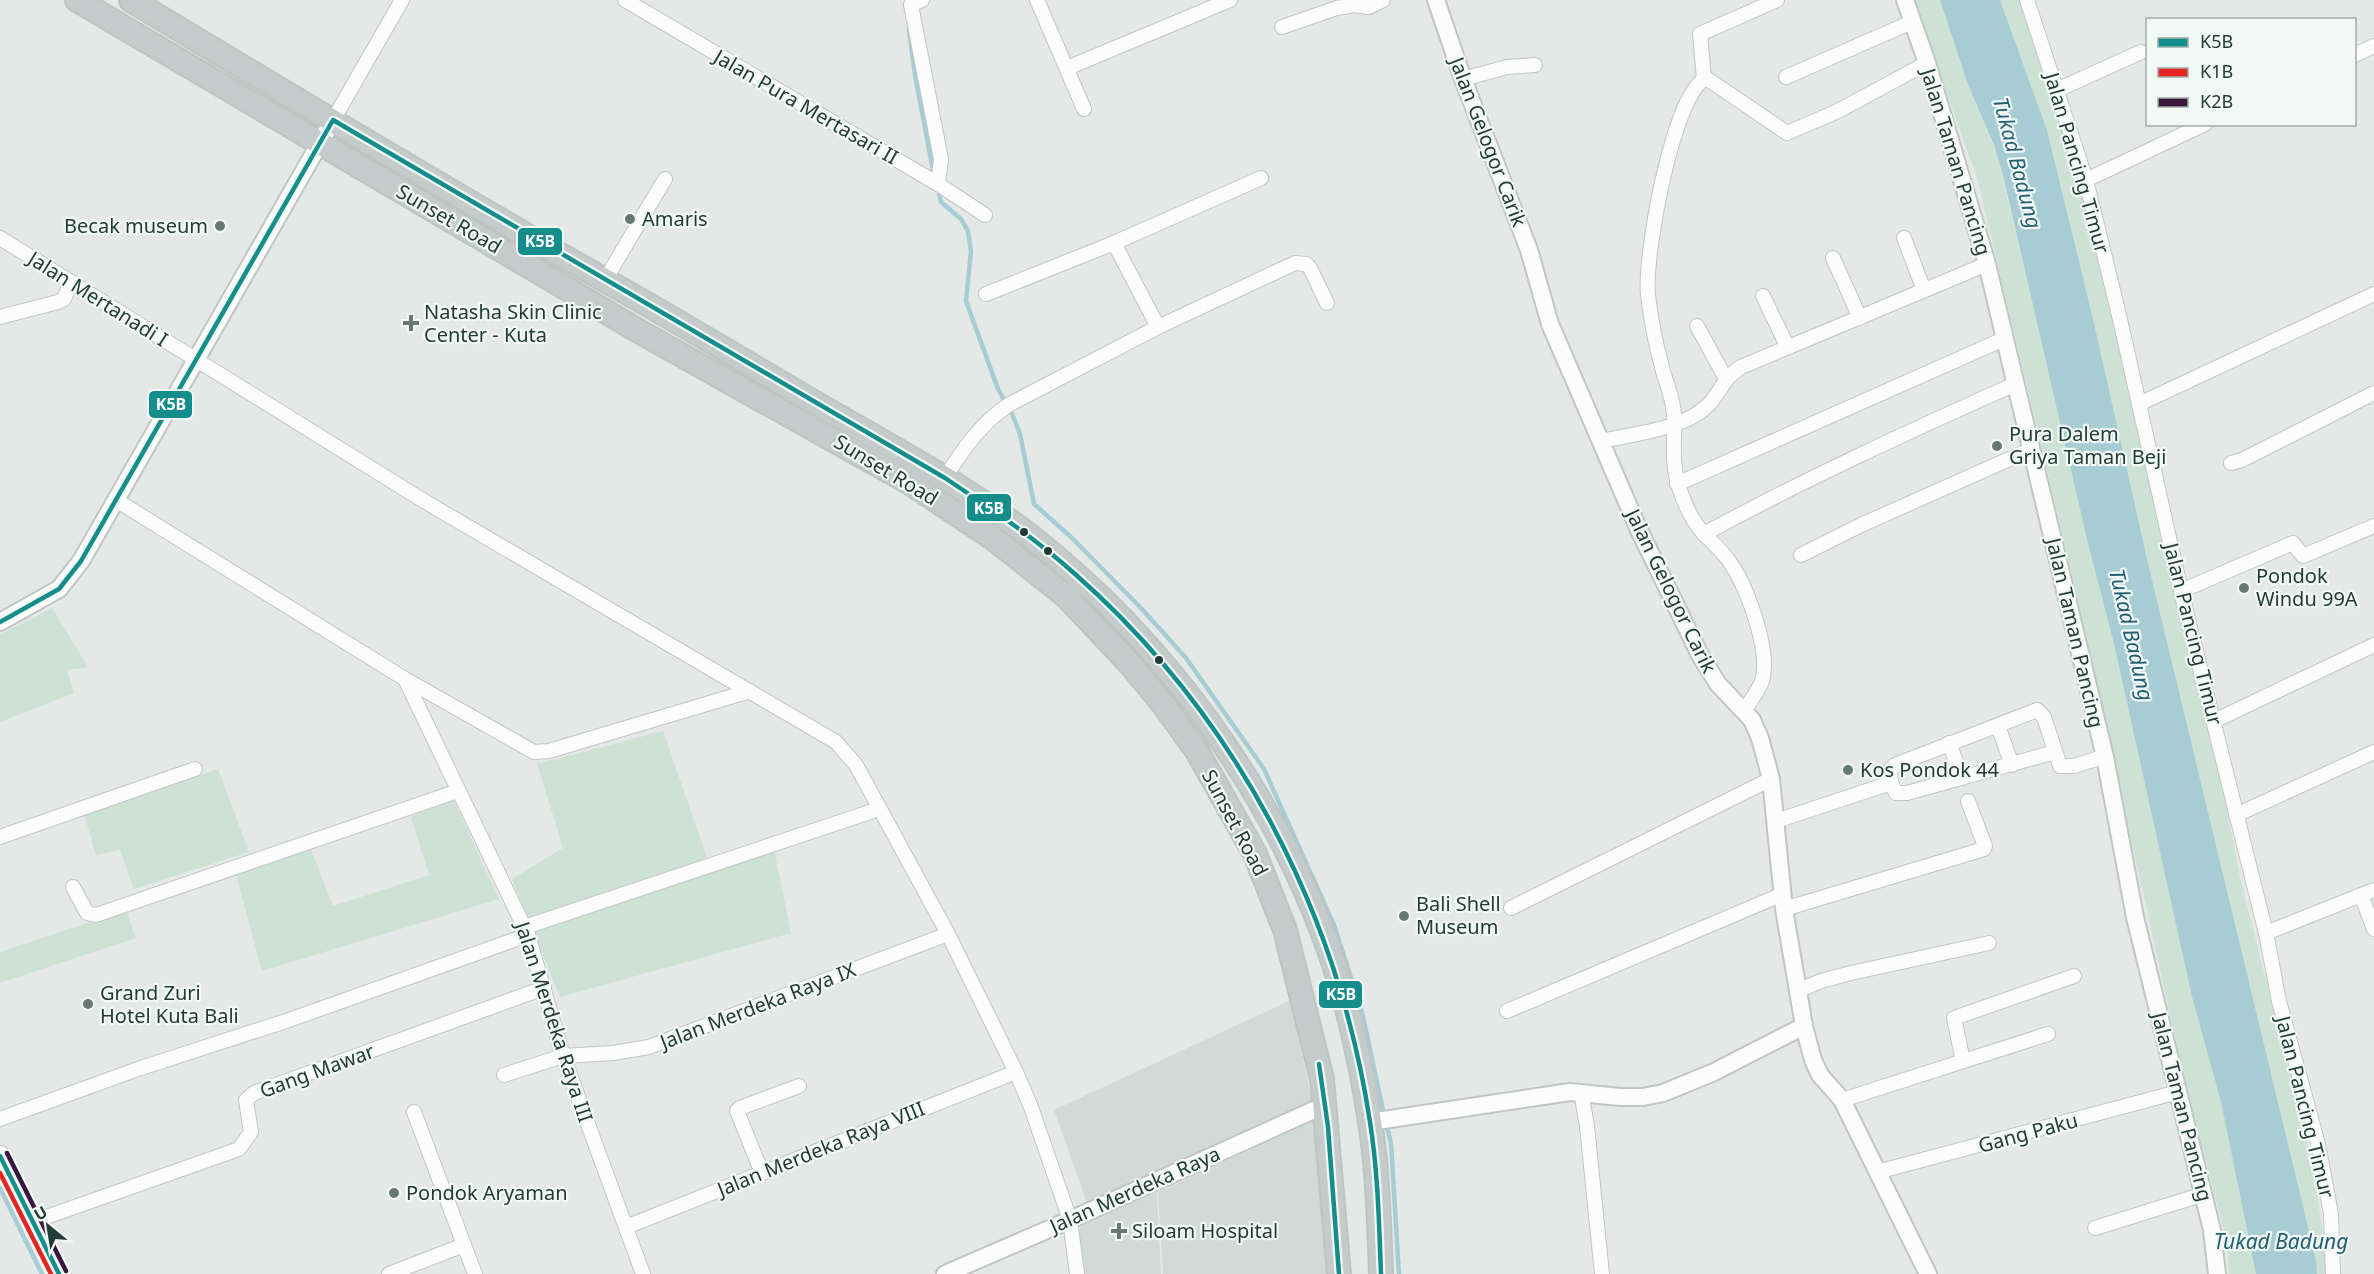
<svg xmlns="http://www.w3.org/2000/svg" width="2374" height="1274" viewBox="0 0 2374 1274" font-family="'Noto Sans',sans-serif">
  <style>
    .built { fill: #d2dad7 }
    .green { fill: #cee1d5 }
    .water { fill: #a8ccd4 }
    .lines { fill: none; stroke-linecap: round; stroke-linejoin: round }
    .stream { stroke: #a8ccd4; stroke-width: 4.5 }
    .minor-casing { stroke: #c1c6c4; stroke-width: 16 }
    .tertiary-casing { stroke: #c1c6c4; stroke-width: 20 }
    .secondary-casing { stroke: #c0c6c4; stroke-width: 22 }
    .trunk-casing { stroke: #bdc5c3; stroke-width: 26 }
    .minor { stroke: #fbfcfb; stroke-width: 14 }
    .tertiary { stroke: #fbfcfb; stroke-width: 16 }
    .secondary { stroke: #fbfcfb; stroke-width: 20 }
    .trunk { stroke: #c4cbca; stroke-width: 22 }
    .bus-1-casing { stroke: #f2f8f5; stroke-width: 9 }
    .bus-2-casing { stroke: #f2f8f5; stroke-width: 9 }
    .bus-3-casing { stroke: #f2f8f5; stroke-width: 9 }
    .bus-1 { stroke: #158d8b; stroke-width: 4.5 }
    .bus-2 { stroke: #e52522; stroke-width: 4.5 }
    .bus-3 { stroke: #3b163f; stroke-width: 4.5 }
    .poi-dot { fill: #677874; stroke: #f2f8f5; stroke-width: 2 }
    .bus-dot { fill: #233b36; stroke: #f2f8f5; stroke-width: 2 }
    .labels { text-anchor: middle; stroke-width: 4.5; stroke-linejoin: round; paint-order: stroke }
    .street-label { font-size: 20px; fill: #233b36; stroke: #f2f8f5 }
    .poi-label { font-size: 20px; fill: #233b36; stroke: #f2f8f5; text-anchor: start }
    .water-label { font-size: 21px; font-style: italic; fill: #226072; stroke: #f2f8f5 }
    .line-badge { stroke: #f2f8f5; stroke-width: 2 }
    .badge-label { font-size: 16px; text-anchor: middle; font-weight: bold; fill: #fff }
  </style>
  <rect width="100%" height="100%" fill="#e4e9e7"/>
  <!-- built -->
  <g class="built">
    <path d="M1291,1000L1312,1101L1087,1203L1054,1110Z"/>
    <path d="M1324,1116L1326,1274H1163L1158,1192Z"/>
    <path d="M1157,1192L1161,1274H1083L1078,1235L1080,1227Z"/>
  </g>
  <!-- green -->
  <g class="green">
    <path d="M1913,0H1940L1967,82L1997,155L2114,644L2192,997L2221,1102L2256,1274H2229L2228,1246L2185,1081L2064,540L1977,178Z"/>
    <path d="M2000,0H2021L2078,174L2088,214L2189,649L2218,764L2240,877L2314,1170L2328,1274H2317L2316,1260L2148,563L2094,323L2047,130Z"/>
    <path d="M52,608L88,667L67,670L74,693L0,722V635Z"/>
    <path d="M663,731L710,866L773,844L791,933L560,997L512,879L563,848L537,764Z"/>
    <path d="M218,769L249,852L134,889L120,850L96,855L84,814Z"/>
    <path d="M453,799L499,899L262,971L236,875L311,849L333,906L429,875L411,817Z"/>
    <path d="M126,910L136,938L0,983V952Z"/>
  </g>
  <!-- water -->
  <path class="water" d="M1940,0H2000L2047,130L2094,323L2148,563L2316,1260L2317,1274H2256L2221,1102L2192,997L2114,644L2087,539L2004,180L1995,148L1967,82Z"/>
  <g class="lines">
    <!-- stream -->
    <g class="stream">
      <path d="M909,29L915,75L934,175"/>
      <path d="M938,189L941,202L961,219L968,231L971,251L966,301L998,389L1013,416L1020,434L1034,504L1071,537L1141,608L1186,658L1264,769L1334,925L1362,1012L1384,1115"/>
      <path d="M1386,1123L1391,1143L1399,1274"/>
      <path d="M0,1188L42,1274"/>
    </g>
    <defs>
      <g id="minor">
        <path d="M625,0L938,184L985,215"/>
        <path d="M922,0L911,5L941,159L938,184"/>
        <path d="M1037,0L1084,109"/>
        <path d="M2027,0L2086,180L2119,315L2181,591L2266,933L2279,1001L2318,1144L2331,1214L2333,1274"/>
        <path d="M1282,27L1337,8L1354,5L1369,7L1383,0"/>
        <path d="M2354,55L2374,46"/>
        <path d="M1067,68L1230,0"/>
        <path d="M1786,77L1912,22"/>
        <path d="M1463,79L1507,67L1535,65"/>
        <path d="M1704,79L1709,80L1787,133L1838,111L1927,63"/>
        <path d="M2057,90L2141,52"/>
        <path d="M333,120L402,0"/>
        <path d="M2086,180L2205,124"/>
        <path d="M0,238L424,501L836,742L856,765L948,934L1016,1072L1031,1107L1070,1220L1077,1274"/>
        <path d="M1904,238L1924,290"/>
        <path d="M1114,243L1158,327"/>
        <path d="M1833,258L1860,318"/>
        <path d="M605,280L665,179"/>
        <path d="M986,294L1114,243L1261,178"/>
        <path d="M1763,296L1787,346"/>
        <path d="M0,317L58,302L64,299L71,282"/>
        <path d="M1697,326L1726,379"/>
        <path d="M2139,404L2374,294"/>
        <path d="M1601,441C1633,434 1684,429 1707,406C1721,393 1722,379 1741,367L1987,264"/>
        <path d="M2231,463L2242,460L2374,393"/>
        <path d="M945,478C962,450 982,422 1010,404L1158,327L1295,263L1306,264L1310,268L1327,303"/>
        <path d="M1677,484L2004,339"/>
        <path d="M116,500L405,679L534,752L549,751L750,691"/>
        <path d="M1704,534C1805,479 1910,431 2015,384"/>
        <path d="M1801,555L1861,525L2032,449"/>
        <path d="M2181,591L2293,543L2303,556L2374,526"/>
        <path d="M405,679L528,935L563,1056L643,1274"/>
        <path d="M1744,712C1749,702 1758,692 1762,681C1771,651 1747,586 1729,561C1722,551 1713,543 1704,534C1693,522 1684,503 1679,487C1671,465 1675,437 1674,414C1673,399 1667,385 1663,371C1656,346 1651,321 1648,295C1644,257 1672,100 1704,79L1700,34L1777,0"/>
        <path d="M2214,721L2374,645"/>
        <path d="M1998,726L2012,765"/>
        <path d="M1949,743L1962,778"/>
        <path d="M1891,783L1896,793H1907L2055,752"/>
        <path d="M2236,815L2374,752"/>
        <path d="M1776,821L1891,783L1890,770L1895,765L2037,710L2044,717L2060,766H2074L2096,759"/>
        <path d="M0,837L195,769"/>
        <path d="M73,887L87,913L96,915L458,791"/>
        <path d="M2361,895L2374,929"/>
        <path d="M1511,908L1771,779"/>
        <path d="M1784,909L1984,849L1985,846L1968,801"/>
        <path d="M525,927L879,809"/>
        <path d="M2266,933L2374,890"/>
        <path d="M1797,991L1821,981L1851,973L1989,943"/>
        <path d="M1507,1011L1783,894"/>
        <path d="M1963,1061L1954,1018L2074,976"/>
        <path d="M504,1075L563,1056L613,1053L649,1047L948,934"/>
        <path d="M1581,1092L1587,1126L1602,1274"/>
        <path d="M1842,1100L2048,1034"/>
        <path d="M414,1112L475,1274"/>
        <path d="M0,1119L138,1069L286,1021L528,935"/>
        <path d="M1877,1172L2178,1092"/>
        <path d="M762,1173L737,1111L740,1108L799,1086"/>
        <path d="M32,1222L239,1149L251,1132L246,1100L254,1093L544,988"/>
        <path d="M626,1227L1016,1072"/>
        <path d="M2095,1228L2204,1194"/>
        <path d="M389,1274L464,1245"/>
      </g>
      <g id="tertiary">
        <path d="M1436,0L1463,79L1529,250L1550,324L1639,530L1700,655L1718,684L1752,720L1760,738L1771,779L1784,909L1804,1026L1813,1060L1820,1075L1842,1100L1928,1274"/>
        <path d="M1905,0L1927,63L1987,264L2105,757L2135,917L2212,1230L2217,1274"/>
        <path d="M0,622L59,589L81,561L333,120"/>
        <path d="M1370,1122L1570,1092L1620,1097H1643L1663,1093L1712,1073L1804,1026"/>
        <path d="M945,1274L1070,1220L1325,1105"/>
      </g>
      <path id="secondary" d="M0,1156L59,1274"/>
      <g id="trunk">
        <path d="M77,0L642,333L910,483L994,539L1066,596L1131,665L1163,704L1197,751L1255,854L1285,930L1322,1079L1339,1274"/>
        <path d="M131,0C297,100 463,200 631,295C689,328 746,362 803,396C880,441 959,482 1030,536C1164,641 1270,787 1328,947C1348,1003 1361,1063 1370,1122C1378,1172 1379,1223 1381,1274"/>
      </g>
    </defs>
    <!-- minor casing -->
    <use href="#minor" class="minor-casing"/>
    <!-- tertiary casing -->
    <use href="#tertiary" class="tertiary-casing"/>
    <!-- secondary casing -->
    <use href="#secondary" class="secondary-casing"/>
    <!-- trunk casing -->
    <use href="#trunk" class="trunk-casing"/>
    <!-- minor -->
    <use href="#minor" class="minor"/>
    <!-- tertiary -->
    <use href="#tertiary" class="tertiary"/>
    <!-- secondary -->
    <use href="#secondary" class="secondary"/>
    <!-- trunk -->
    <use href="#trunk" class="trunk"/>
    <defs>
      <g id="bus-1">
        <path d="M0,622L59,589L81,561L333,120L945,478C990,508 1035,538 1075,574C1236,716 1338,912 1370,1122C1378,1172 1379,1223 1381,1274"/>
        <path d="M1319,1064L1328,1127L1339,1274"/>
        <path d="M0,1156L59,1274"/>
      </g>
      <path id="bus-2" d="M0,1173L51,1274"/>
      <path id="bus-3" d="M7,1153L66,1271"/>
    </defs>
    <!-- bus-1 casing -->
    <use href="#bus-1" class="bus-1-casing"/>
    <!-- bus-2 casing -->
    <use href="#bus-2" class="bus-2-casing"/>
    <!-- bus-3 casing -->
    <use href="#bus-3" class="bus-3-casing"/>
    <!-- bus-1 -->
    <use href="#bus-1" class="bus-1"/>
    <!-- bus-2 -->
    <use href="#bus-2" class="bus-2"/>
    <!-- bus-3 -->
    <use href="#bus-3" class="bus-3"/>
  </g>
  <!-- markers -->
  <g class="poi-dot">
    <circle cx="630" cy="219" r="6"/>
    <circle cx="220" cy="226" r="6"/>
    <path d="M408 314h6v6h6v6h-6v6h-6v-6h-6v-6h6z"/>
    <circle cx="1997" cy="446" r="6"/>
    <circle cx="2244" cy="588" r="6"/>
    <circle cx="1848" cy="770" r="6"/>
    <circle cx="1404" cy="916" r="6"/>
    <circle cx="88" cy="1004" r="6"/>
    <circle cx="394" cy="1193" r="6"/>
    <path d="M1116 1222h6v6h6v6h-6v6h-6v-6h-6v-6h6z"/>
  </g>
  <g class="bus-dot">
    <circle cx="1024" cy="532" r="5"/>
    <circle cx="1048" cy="551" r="5"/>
    <circle cx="1159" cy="660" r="5"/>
  </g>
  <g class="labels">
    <!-- street labels -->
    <g class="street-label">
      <text transform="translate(806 107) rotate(30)" y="7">Jalan Pura Mertasari II</text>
      <text transform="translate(1488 142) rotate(69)" y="7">Jalan Gelogor Carik</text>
      <text transform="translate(1956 162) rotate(73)" y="7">Jalan Taman Pancing</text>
      <text transform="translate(2077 163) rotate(74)" y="7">Jalan Pancing Timur</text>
      <text transform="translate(449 219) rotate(30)" y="7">Sunset Road</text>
      <text transform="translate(98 299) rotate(32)" y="7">Jalan Mertanadi I</text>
      <text transform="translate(886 470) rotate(31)" y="7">Sunset Road</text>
      <text transform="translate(1671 591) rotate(64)" y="7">Jalan Gelogor Carik</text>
      <text transform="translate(2075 633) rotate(77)" y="7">Jalan Taman Pancing</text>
      <text transform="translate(2193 634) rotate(76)" y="7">Jalan Pancing Timur</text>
      <text transform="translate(1235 823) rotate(62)" y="7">Sunset Road</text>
      <text transform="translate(758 1006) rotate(-21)" y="7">Jalan Merdeka Raya IX</text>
      <text transform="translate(554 1022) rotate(72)" y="7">Jalan Merdeka Raya III</text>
      <text transform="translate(317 1071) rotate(-20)" y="7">Gang Mawar</text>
      <text transform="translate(2182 1107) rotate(76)" y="7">Jalan Taman Pancing</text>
      <text transform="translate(2305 1107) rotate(76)" y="7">Jalan Pancing Timur</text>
      <text transform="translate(2028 1133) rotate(-15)" y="7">Gang Paku</text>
      <text transform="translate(821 1149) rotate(-22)" y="7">Jalan Merdeka Raya VIII</text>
      <text transform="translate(1135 1190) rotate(-24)" y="7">Jalan Merdeka Raya</text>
    </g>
    <!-- poi labels -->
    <g class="poi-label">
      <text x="642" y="226">Amaris</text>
      <text x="208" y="233" text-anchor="end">Becak museum</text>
      <text x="424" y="319">Natasha Skin Clinic<tspan x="424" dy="23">Center - Kuta</tspan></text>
      <text x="2009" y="441">Pura Dalem<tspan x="2009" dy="23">Griya Taman Beji</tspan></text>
      <text x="2256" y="583">Pondok<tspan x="2256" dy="23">Windu 99A</tspan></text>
      <text x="1860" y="777">Kos Pondok 44</text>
      <text x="1416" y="911">Bali Shell<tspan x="1416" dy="23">Museum</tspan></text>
      <text x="100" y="1000">Grand Zuri<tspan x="100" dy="23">Hotel Kuta Bali</tspan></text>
      <text x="406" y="1200">Pondok Aryaman</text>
      <text x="1132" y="1238">Siloam Hospital</text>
    </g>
    <!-- water labels -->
    <g class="water-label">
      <text transform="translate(2017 163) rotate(75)" y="7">Tukad Badung</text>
      <text transform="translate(2131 635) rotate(77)" y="7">Tukad Badung</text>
      <text x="2281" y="1249">Tukad Badung</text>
    </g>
  </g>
  <g class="line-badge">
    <rect x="517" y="227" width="46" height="29" rx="6" fill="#158d8b"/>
    <rect x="148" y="390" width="45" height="29" rx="6" fill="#158d8b"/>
    <rect x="966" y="493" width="46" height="29" rx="6" fill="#158d8b"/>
    <rect x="1318" y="980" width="45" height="29" rx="6" fill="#158d8b"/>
  </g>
  <g class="badge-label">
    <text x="540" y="247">K5B</text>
    <text x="171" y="410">K5B</text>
    <text x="989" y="514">K5B</text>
    <text x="1341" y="1000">K5B</text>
  </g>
  <!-- legend -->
  <rect x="2146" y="18" width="210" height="108" fill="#f2f8f5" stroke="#9faca9" stroke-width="1.5"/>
  <rect x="2158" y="38" width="30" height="9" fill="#158d8b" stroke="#9faca9" stroke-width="1.5"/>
  <text x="2200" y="48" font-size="18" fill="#233b36">K5B</text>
  <rect x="2158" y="68" width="30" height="9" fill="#e52522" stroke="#9faca9" stroke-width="1.5"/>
  <text x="2200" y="78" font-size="18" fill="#233b36">K1B</text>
  <rect x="2158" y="98" width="30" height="9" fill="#3b163f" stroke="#9faca9" stroke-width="1.5"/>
  <text x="2200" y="108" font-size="18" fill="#233b36">K2B</text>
  <!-- north arrow -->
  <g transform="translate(48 1226) rotate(330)" stroke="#f2f8f5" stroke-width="4.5" paint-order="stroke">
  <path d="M0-4.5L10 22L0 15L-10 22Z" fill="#233b36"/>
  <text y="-9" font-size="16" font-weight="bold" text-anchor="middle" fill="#233b36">U</text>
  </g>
</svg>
